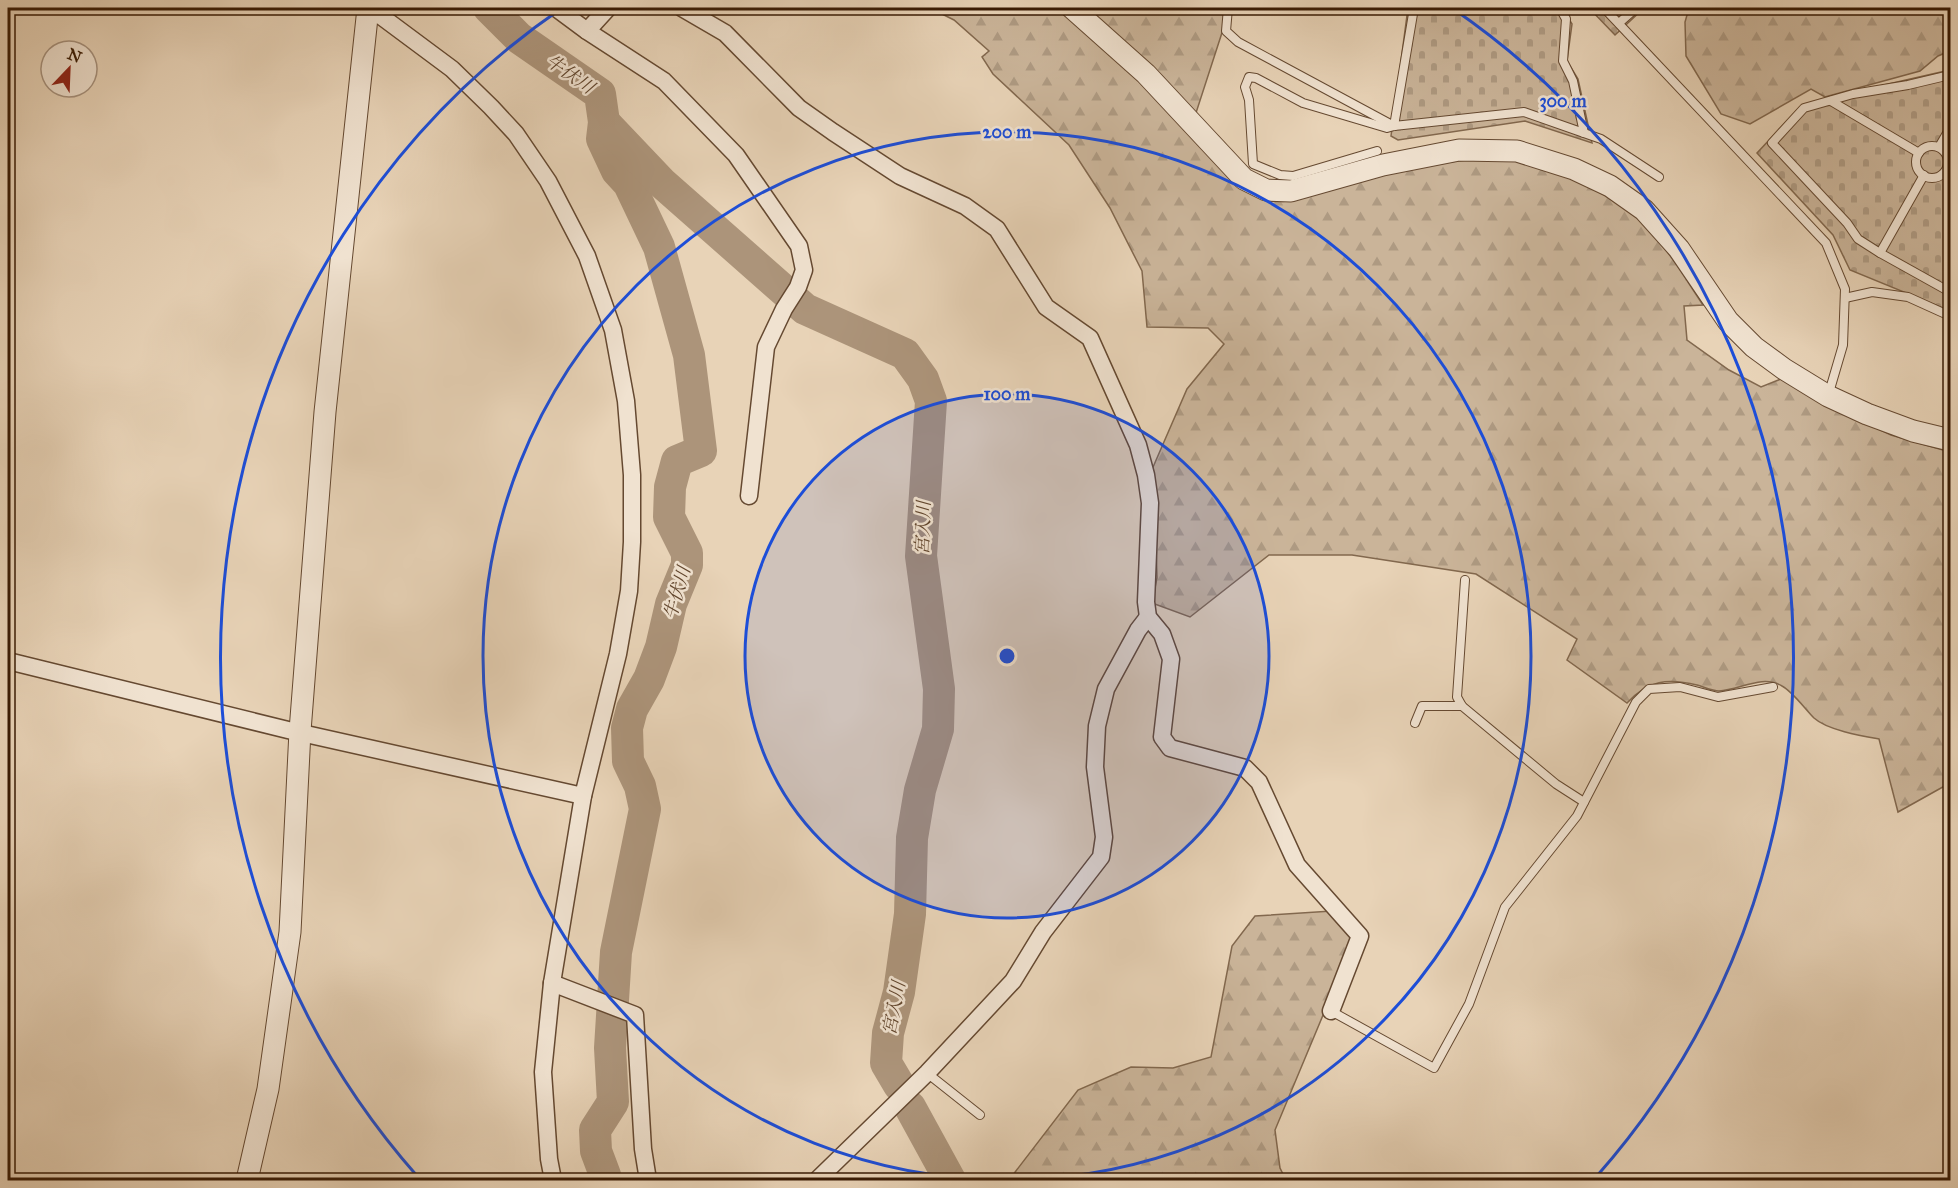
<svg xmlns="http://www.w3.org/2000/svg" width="1958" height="1188" viewBox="0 0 1958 1188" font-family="'IM FELL Great Primer','Noto Serif JP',serif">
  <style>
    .forest { fill: url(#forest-firs); stroke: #82684e; stroke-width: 1.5 }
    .cemetery { fill: url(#cemetery-stones); stroke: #82684e; stroke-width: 1.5 }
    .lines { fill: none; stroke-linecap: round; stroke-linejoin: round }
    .river { stroke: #ac947a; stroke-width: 32 }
    .service-casing { stroke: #654931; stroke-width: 10 }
    .minor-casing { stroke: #654931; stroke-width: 19 }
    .tertiary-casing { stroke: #654931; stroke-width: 23 }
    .service { stroke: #f0e2d0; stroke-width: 8 }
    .minor { stroke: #f0e2d0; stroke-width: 16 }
    .tertiary { stroke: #f0e2d0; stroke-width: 21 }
    .ring { fill: none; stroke: #1d4ed8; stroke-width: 3 }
    .labels { text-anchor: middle; stroke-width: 5; stroke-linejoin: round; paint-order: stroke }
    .water-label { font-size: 18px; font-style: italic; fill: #61452d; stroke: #f0e2d0 }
    .centre { fill: #1d4ed8; stroke: #f0e2d0; stroke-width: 3 }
    .ring-label { font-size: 18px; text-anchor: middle; font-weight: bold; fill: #1d4ed8; stroke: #f0e2d0; stroke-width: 5; stroke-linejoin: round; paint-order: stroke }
  </style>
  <defs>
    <pattern id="forest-firs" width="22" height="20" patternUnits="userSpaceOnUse" patternTransform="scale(1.5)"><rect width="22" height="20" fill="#cab499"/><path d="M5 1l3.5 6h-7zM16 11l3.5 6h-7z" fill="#ae9a82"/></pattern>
    <pattern id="cemetery-stones" width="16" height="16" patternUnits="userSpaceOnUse" patternTransform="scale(1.5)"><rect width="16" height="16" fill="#cab499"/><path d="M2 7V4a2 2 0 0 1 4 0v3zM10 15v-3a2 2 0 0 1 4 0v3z" fill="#ae9a82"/></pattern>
  </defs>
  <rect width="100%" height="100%" fill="#e8d3b7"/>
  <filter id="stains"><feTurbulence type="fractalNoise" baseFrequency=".00333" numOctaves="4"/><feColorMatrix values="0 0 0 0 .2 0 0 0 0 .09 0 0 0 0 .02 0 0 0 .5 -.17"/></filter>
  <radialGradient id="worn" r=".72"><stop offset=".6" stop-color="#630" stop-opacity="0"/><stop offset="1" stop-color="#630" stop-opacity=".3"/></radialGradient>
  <!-- forest -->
  <g class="forest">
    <path d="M903,8H1061L1129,70L1250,193C1257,195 1265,199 1272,201C1293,205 1326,188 1347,183C1391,173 1456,156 1500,159C1545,162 1603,189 1637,218C1664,242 1683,275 1703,305L1684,306L1687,340L1729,370L1761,387L1781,379L1824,403L1891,435L1950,452V783L1898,812L1879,739C1862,736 1827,730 1814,718C1805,709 1793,692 1782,686C1762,674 1740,690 1719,691C1713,691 1704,687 1697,685C1668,678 1648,680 1627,703L1567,660L1577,639L1476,574L1352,555H1269L1190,617L1152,603L1157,578L1155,515L1150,474L1187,389L1224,344L1208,328L1147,327L1142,271L1110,208L1069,145L993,74L982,57L989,51L954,20L938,12Z"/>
    <path d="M1082,8H1230L1195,116Z"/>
    <path d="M1689,8H1950V51L1938,56L1920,71L1825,97L1811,89L1750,124L1721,114L1686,56L1685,22Z"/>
    <path d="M1332,911L1354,941L1275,1130L1280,1168L1286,1180H1009L1078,1090L1131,1067L1173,1068L1211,1057L1232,946L1255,916Z"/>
  </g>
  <!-- cemetery -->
  <g class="cemetery">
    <path d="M1408,8H1562L1572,24L1567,61L1578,79L1592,143L1525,121L1398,140L1391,136Z"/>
    <path d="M1589,8H1644L1615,35Z"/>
    <path d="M1950,70V311L1850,270L1833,235L1757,153L1801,106L1849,93Z"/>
  </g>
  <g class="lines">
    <!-- river -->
    <g class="river">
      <path d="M489,8L519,38L600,94L604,122L602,139L617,171L629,184L659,247L689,355L701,451L677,461L670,487L669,517L687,553V565L671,604L661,647L649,679L632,709L627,728L628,761L640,786L645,809L616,952L610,1048L613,1102L595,1130L596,1151L605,1175L606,1180"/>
      <path d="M604,122L662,183L805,309L905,354L923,379L931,401L921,556L939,689L938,729L920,790L912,838L910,914L899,992L888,1033L886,1063L899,1085"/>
      <path d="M910,1107L950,1180"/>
    </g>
    <defs>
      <g id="service">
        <path d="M1228,8L1226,31L1238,42L1394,126"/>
        <path d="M1414,8L1394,126L1524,112L1601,139L1659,177"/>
        <path d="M1560,8L1566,19L1563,61L1573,81L1584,133"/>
        <path d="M1604,8L1826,243L1845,289L1843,345L1828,396"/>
        <path d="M1619,23L1636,8"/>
        <path d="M1831,101L1919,153"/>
        <circle cx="1932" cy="162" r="16"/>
        <path d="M1939,147L1950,128"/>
        <path d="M1377,151L1293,176L1280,175L1253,164L1249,100L1245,87L1249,77L1256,78L1303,103L1387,128L1394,126"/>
        <path d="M1924,175L1880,253L1950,292"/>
        <path d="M1880,253L1858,239L1847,223L1772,143L1804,108L1853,94L1908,85L1950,75"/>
        <path d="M1845,298L1872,292L1908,297L1950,316"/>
        <path d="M1465,580L1457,697L1462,706L1556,784L1584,802"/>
        <path d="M1415,723L1422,706H1462"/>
        <path d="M1331,1011L1434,1068L1469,1004L1505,907L1577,816L1636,702L1649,689L1680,687L1718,697L1773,687"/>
        <path d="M927,1073L980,1115"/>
      </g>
      <g id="minor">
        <path d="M370,8L452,69L491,107L516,134L548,181L587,256L613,330L626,401L632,475V542L629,591L618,654L583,796L552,983L543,1072L549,1159L553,1180"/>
        <path d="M556,8L587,31L664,81L736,155L799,246L804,270L798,287L784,309L766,347L749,496"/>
        <path d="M682,8L725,33L799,108L833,132L900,176L965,206L997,229L1046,307L1090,338L1138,445L1146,475L1150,503L1146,602L1148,617L1162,634L1171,659L1162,737L1170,748L1245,768L1259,782L1297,865L1360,936L1331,1011"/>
        <path d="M587,31L608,8"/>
        <path d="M8,661L288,730L583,796"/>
        <path d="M552,983L635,1015L643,1149L648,1180"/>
        <path d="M817,1180L927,1073L1013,981L1043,932L1101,857L1104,837L1095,767L1097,726L1106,689L1138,630L1148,617"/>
      </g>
      <g id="tertiary">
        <path d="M1072,8L1146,74L1244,179L1266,190L1291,191L1383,165L1459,150L1517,151L1574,169L1610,186L1644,210L1679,249L1728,321L1754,347L1784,369L1828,396L1867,414L1913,431L1950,440"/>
        <path d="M247,1180L268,1089L290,932L300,731L325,412L368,8"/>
      </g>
    </defs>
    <!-- service casing -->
    <use href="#service" class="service-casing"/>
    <!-- minor casing -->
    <use href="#minor" class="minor-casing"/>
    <!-- tertiary casing -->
    <use href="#tertiary" class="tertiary-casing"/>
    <!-- service -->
    <use href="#service" class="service"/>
    <!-- minor -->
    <use href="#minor" class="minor"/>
    <!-- tertiary -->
    <use href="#tertiary" class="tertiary"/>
  </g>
  <!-- distance rings -->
  <circle cx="1007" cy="656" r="262" fill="#1d4ed8" fill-opacity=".12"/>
  <g class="ring">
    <circle cx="1007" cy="656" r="262"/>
    <circle cx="1007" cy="656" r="524"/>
    <path d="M418 1177A786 786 0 0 1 562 8M1452 8A786 786 0 0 1 1596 1177"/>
  </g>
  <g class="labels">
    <!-- water labels -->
    <g class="water-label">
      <text transform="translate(570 74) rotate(35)" y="6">牛伏川</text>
      <text transform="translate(923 528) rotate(-88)" y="6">宮入川</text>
      <text transform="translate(677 593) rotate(-74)" y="6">牛伏川</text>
      <text transform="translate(894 1008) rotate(-79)" y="6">宮入川</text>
    </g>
  </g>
  <circle cx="1007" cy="656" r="9" class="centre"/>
  <g class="ring-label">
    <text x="1563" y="107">300 m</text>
    <text x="1007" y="138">200 m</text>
    <text x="1007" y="400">100 m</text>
  </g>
  <!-- margin -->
  <rect width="1958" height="1188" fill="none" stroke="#e8d3b7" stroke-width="30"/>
  <rect x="9" y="9" width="1940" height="1170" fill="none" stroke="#391b04" stroke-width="3"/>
  <rect x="15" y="15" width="1928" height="1158" fill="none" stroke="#391b04" stroke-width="1.5"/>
  <!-- north arrow -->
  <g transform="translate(69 69) rotate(23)"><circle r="28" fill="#f0e2d0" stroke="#a7927e" stroke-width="1.5"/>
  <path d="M0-4.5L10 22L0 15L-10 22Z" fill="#8f2418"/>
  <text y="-9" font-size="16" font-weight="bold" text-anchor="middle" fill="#391b04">N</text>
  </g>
  <rect width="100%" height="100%" filter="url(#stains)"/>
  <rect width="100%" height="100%" fill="url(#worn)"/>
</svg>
